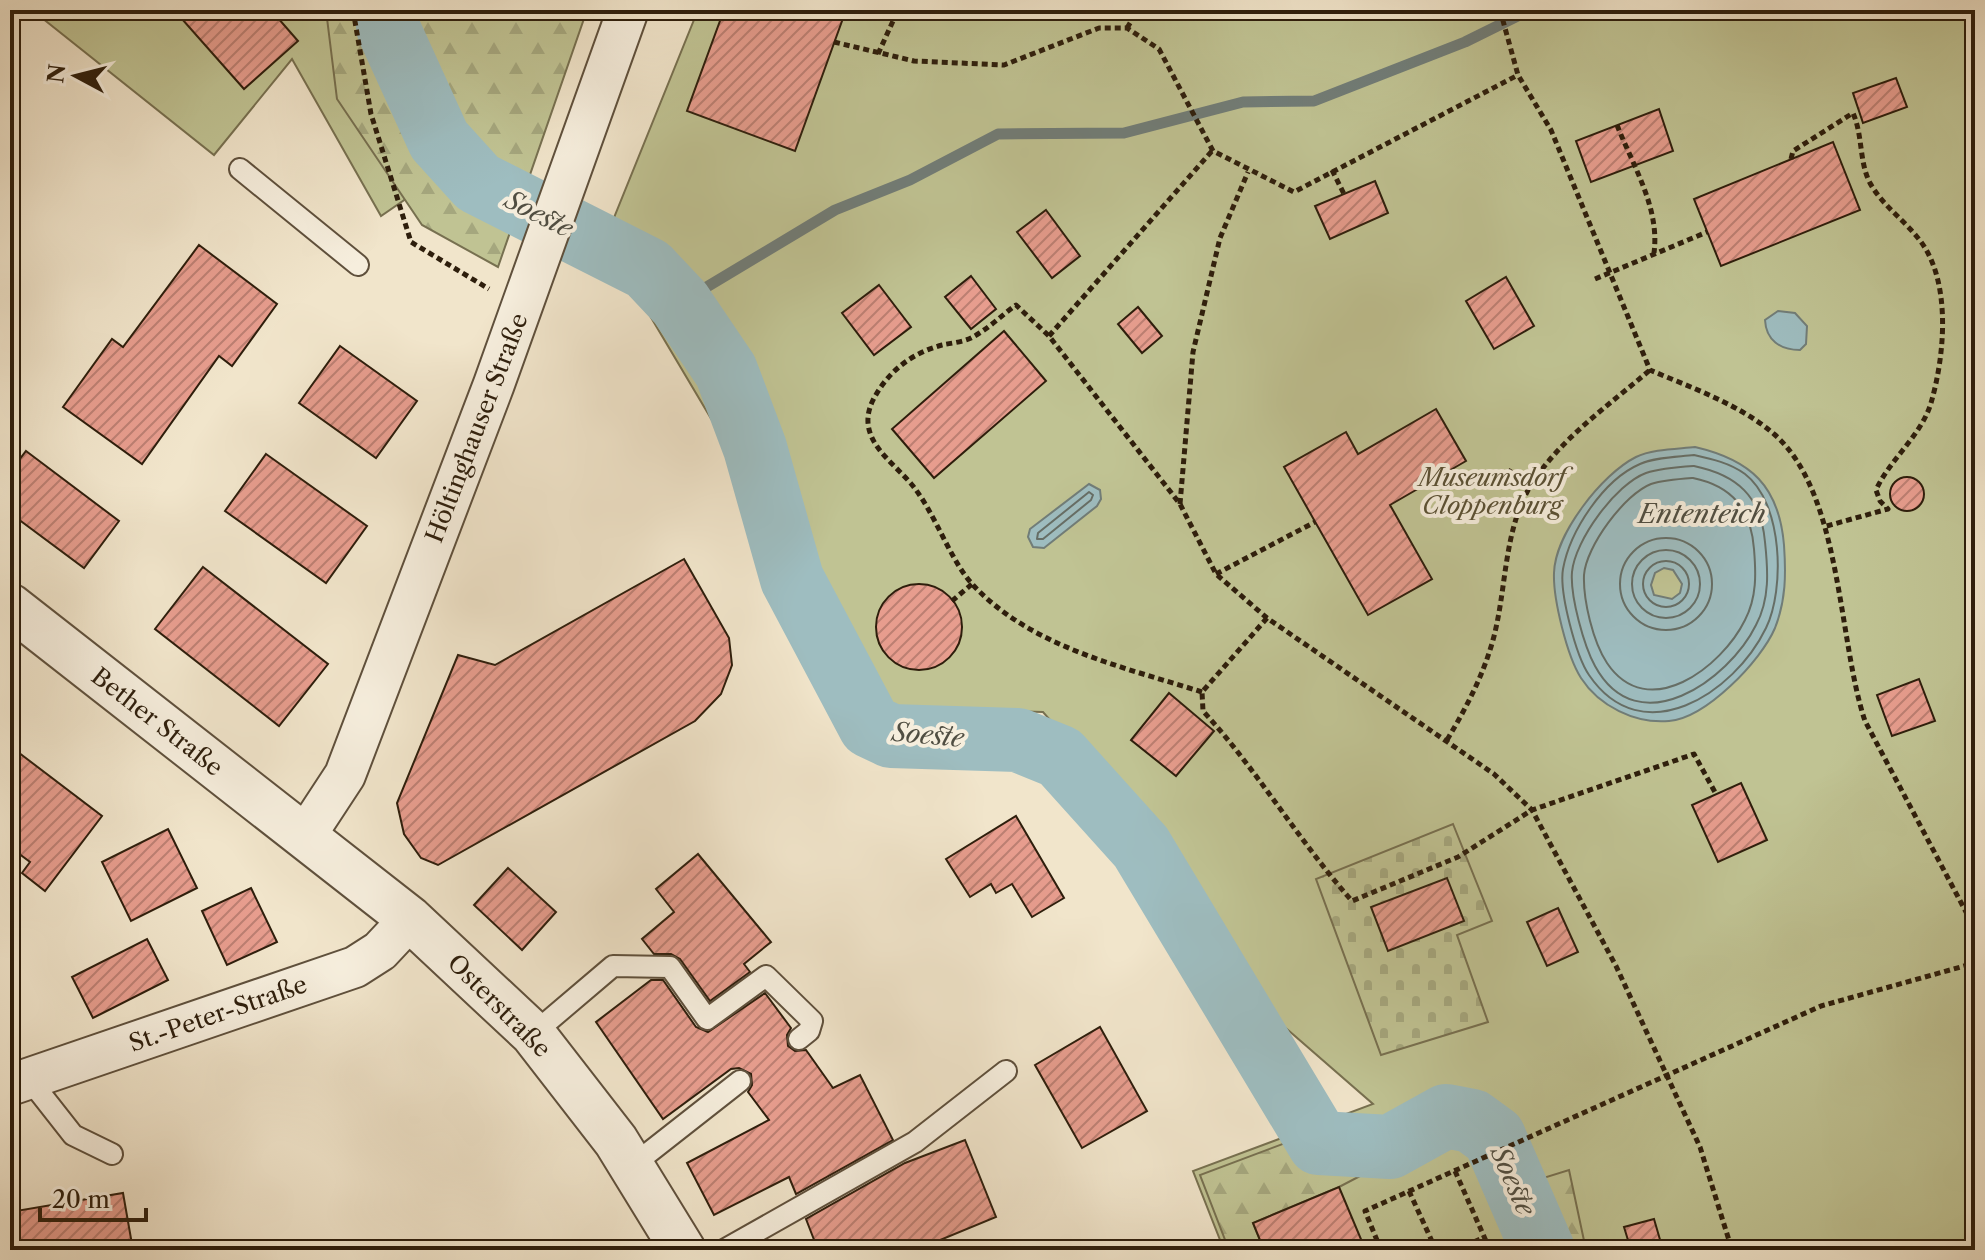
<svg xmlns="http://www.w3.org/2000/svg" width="1985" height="1260" viewBox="0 0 1985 1260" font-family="'Libre Caslon Text',serif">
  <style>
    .green { fill: #c0c393; stroke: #777050; stroke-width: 2 }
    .forest { fill: url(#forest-firs); stroke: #777050; stroke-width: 2 }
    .cemetery { fill: url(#cemetery-stones); stroke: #777050; stroke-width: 2 }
    .water { fill: #9ebdc0; stroke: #717d78; stroke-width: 2; fill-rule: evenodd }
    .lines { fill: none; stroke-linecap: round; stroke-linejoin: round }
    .shore { stroke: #666e66; stroke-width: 2 }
    .stream { stroke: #717d78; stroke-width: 11 }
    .river { stroke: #9ebdc0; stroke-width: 64 }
    .building { fill: url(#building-hatch); stroke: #2e1e0c; stroke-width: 2 }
    .service-casing { stroke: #5f503c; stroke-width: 24 }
    .minor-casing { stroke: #5f503c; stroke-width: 44 }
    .tertiary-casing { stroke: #5f503c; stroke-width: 48 }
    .path { stroke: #2e1e0c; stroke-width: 5; stroke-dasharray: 6 4; stroke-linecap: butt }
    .service { stroke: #f6eedd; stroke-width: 20 }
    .minor { stroke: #f6eedd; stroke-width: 40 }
    .tertiary { stroke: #f6eedd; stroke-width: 44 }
    .labels { text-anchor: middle; stroke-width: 8; stroke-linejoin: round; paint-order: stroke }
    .street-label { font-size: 24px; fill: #2e1e0c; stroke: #f6eedd }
    .park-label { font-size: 24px; font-style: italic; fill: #5a5034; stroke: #f6eedd }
    .water-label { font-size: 26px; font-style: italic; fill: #504e42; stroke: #f6eedd }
  </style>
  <defs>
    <pattern id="forest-firs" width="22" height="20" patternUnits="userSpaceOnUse" patternTransform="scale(2)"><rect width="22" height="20" fill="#c0c393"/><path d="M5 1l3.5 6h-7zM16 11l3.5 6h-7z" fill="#a5a77e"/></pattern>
    <pattern id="cemetery-stones" width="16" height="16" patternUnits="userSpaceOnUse" patternTransform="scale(2)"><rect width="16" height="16" fill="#c0c393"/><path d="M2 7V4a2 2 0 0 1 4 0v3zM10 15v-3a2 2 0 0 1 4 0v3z" fill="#a5a77e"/></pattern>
    <pattern id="building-hatch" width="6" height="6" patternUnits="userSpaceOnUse" patternTransform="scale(2)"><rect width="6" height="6" fill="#e79d8e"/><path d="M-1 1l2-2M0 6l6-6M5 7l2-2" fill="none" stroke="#bc7f72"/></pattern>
  </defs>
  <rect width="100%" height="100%" fill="#f1e5cb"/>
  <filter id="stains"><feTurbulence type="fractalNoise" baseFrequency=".0025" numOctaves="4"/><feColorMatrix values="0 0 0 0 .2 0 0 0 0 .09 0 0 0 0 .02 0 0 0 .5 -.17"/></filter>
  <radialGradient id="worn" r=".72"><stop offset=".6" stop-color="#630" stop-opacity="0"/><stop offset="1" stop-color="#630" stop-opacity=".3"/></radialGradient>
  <!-- green -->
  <g class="green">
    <path d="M32,10H539L452,167L381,216L292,59L214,155Z"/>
    <path d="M698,10H1975V1250H1224L1193,1171L1373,1104L1257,1003L1170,856L1043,712L883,708L605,240Z"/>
  </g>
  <!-- forest -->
  <g class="forest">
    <path d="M326,10H587L498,267L422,225L337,99Z"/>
    <path d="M1352,1118L1391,1160L1339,1187L1253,1223L1264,1250H1229L1200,1175Z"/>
    <path d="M1569,1170L1586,1250H1513L1498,1192Z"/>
  </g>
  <!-- cemetery -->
  <path class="cemetery" d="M1453,824L1492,921L1457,935L1488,1022L1381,1055L1316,879Z"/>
  <!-- water -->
  <g class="water">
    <path d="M1778,311L1795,313L1807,326L1806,344L1800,350C1780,350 1766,340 1765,320Z"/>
    <path d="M1695,447C1751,460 1779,486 1784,545C1786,574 1786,600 1775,628C1761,661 1706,718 1669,721C1635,724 1599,706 1581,678C1567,656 1553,599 1554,573C1555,534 1602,474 1636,457C1652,449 1677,449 1695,447ZM1664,568L1673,570L1682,584L1680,593L1672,599L1654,595L1651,585L1655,573Z"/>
    <path d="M1089,484L1100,490L1101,499L1097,506L1044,548L1033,547L1028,537L1030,529Z"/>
  </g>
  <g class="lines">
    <!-- shore -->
    <g class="shore">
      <path d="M1694,455C1712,459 1730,463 1745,474C1783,503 1785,589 1766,628C1734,694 1642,753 1589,675C1576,656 1559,592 1563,569C1570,531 1603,480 1640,464C1656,457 1677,457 1694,455Z"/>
      <path d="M1694,466C1737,475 1761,496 1765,542C1768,570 1770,599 1756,625C1729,680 1638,745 1595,666C1584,646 1570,596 1572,572C1575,540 1616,484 1646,473C1661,468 1678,467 1694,466Z"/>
      <path d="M1693,478C1732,486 1751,509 1754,549C1756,573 1757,597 1745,620C1722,667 1648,724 1607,663C1593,642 1583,600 1584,575C1586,546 1625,494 1651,484C1664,480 1679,479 1693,478Z"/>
      <path d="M1089,492L1093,495L1091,500L1043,539H1037L1038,533Z"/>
      <circle cx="1666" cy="584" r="46"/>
      <circle cx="1666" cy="584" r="34"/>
      <circle cx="1666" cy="584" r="23"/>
    </g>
    <!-- stream -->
    <path class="stream" d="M680,303L835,210L910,180L998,134L1124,133L1243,102L1314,101L1465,42L1530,10"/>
    <!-- river -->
    <path class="river" d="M388,10V28L439,140L478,183L648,269L680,303L726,371L755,448L792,579L870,726L891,736L1018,740L1060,757L1141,847L1319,1143L1390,1147L1446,1116L1472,1121L1494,1137L1543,1250"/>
  </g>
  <!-- building -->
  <g class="building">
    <path d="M174,10H271L298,41L244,89Z"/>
    <path d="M724,10H846L795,151L687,111Z"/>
    <path d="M1896,78L1907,107L1863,123L1853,93Z"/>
    <path d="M1659,109L1673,151L1591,182L1576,141Z"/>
    <path d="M1833,142L1860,210L1721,266L1694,199Z"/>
    <path d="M1375,181L1388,213L1330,239L1315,206Z"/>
    <path d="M1046,210L1080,256L1052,278L1017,232Z"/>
    <path d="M199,245L277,304L232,366L219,356L142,464L63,407L112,339L123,347Z"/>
    <path d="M971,276L996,309L971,329L945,297Z"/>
    <path d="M1506,277L1534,326L1494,349L1466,301Z"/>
    <path d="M879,285L911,327L874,355L842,313Z"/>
    <path d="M1138,307L1162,336L1142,353L1118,324Z"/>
    <path d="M1004,331L1046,381L934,478L892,429Z"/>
    <path d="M340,346L417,401L376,458L299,403Z"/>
    <path d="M1436,409L1466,461L1390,505L1432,579L1368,615L1284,467L1346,432L1358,454Z"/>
    <path d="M26,451L119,521L84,568L10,513V472Z"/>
    <path d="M266,454L367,526L326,583L225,511Z"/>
    <circle cx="1907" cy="494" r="17"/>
    <path d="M684,559L729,638L732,665L721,694L695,721L438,865L421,858L404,834L397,803L458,655L495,665Z"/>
    <path d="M203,567L328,664L279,726L155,629Z"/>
    <circle cx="919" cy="627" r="43"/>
    <path d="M1919,679L1935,721L1892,736L1877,695Z"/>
    <path d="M1169,693L1214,731L1176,776L1131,740Z"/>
    <path d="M10,746L102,816L45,891L22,873L30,862L10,847Z"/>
    <path d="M1741,783L1767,840L1718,862L1692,805Z"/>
    <path d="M1016,816L1064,898L1032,917L1012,884L996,893L991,884L970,897L946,859Z"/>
    <path d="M168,829L197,888L131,921L102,862Z"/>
    <path d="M698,854L771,942L744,964L750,972L710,1001L680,959L671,954H654L642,939L674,912L656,889Z"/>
    <path d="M508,868L556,912L522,950L474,905Z"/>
    <path d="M1447,878L1464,921L1388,951L1371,907Z"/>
    <path d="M251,888L277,942L227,965L202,911Z"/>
    <path d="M1558,908L1578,952L1547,966L1527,922Z"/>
    <path d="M147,939L168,980L93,1018L72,977Z"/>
    <path d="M651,980H663L696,1027L708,1032L765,993L791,1028L787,1035L788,1046L795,1051L806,1050L833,1088L860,1075L893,1140L796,1194L789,1177L714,1215L687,1163L769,1120L748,1092L752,1085L751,1074L739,1068L731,1069L663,1119L596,1022Z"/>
    <path d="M1100,1027L1147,1111L1082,1148L1035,1065Z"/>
    <path d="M965,1140L996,1217L916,1250H818L806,1219L905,1163Z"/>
    <path d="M1339,1187L1363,1244L1348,1250H1264L1253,1223Z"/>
    <path d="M123,1193L133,1250H10V1212Z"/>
    <path d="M1654,1219L1663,1250H1631L1624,1227Z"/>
  </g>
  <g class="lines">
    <defs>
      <g id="service">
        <path d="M240,169L358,265"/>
        <path d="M533,1034L613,966L670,967L707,1019L766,976L812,1021L809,1031L799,1039"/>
        <path d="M29,1079L73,1135L112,1154"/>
        <path d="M633,1165L740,1081"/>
        <path d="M724,1250L915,1142L1006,1071"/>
      </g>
      <g id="minor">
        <path d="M305,836L345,775L494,384L628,10"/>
        <path d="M10,1085L355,967L380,951L410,919"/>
      </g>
      <path id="tertiary" d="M10,606L410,919L533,1034L616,1141L683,1250"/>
    </defs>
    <!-- service casing -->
    <use href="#service" class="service-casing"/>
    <!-- minor casing -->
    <use href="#minor" class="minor-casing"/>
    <!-- tertiary casing -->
    <use href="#tertiary" class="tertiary-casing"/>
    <!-- path -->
    <g class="path">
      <path d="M353,10L371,114L411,242L489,289"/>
      <path d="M1500,10L1518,75L1551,130L1650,370C1692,388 1739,404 1774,434C1842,493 1838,641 1865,721L1975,929"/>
      <path d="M1127,28L1138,10"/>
      <path d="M834,42L914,61L1004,65L1099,28H1127L1159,49L1213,151L1294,192L1518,75"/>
      <path d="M878,54L898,10"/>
      <path d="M1617,125C1633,166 1660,208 1654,253"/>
      <path d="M1791,159L1793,151L1853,113C1863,136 1859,162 1870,183C1882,205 1903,219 1918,238C1952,279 1945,355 1931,403C1921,436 1890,459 1876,490L1880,501L1888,509L1823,527"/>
      <path d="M1332,170L1344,194"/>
      <path d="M1595,279L1707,232"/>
      <path d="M1049,336L1212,151"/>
      <path d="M1508,470L1531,486"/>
      <path d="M1180,504L1193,352L1220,238L1248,172"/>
      <path d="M1216,574L1315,522"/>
      <path d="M952,601L972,584"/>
      <path d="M1267,618L1202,692L1203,711C1258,771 1298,840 1352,901L1458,857L1532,810L1694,754L1716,794"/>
      <path d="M1202,692C1124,667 1032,648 973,585C950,560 936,515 913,486C893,461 854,439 873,400C888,371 912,353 942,345C951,343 963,342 971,338C987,330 1002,315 1016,305L1049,336L1180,504L1216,574L1267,618L1494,774L1532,810L1616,966L1700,1147L1732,1250"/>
      <path d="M1447,740C1466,708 1483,676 1493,640C1507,589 1503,531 1531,485C1560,439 1609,405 1650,370"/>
      <path d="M1455,1171L1490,1250"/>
      <path d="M1409,1191L1436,1250"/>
      <path d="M1381,1250L1365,1211L1821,1006L1975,963"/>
      <path d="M1456,1250L1485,1237"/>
    </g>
    <!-- service -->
    <use href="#service" class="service"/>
    <!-- minor -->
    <use href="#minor" class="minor"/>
    <!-- tertiary -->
    <use href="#tertiary" class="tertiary"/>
  </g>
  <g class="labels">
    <!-- street labels -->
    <g class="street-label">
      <text transform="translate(477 428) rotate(-69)" y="8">Höltinghauser Straße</text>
      <text transform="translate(157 722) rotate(38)" y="8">Bether Straße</text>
      <text transform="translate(499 1006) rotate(45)" y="8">Osterstraße</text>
      <text transform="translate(218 1014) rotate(-19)" y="8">St.-Peter-Straße</text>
    </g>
    <!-- park labels -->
    <g class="park-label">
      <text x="1492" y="486">Museumsdorf<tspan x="1492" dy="28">Cloppenburg</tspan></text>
    </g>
    <!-- water labels -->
    <g class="water-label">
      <text transform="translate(539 214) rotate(27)" y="9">Soeste</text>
      <text x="1702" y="523">Ententeich</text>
      <text transform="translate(928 735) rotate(5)" y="9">Soeste</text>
      <text transform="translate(1513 1181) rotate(66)" y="9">Soeste</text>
    </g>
  </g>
  <!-- margin -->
  <rect width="1985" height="1260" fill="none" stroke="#f1e5cb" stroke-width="40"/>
  <rect x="12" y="12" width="1961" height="1236" fill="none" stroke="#2e1e0c" stroke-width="4"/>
  <rect x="20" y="20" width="1945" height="1220" fill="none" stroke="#2e1e0c" stroke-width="2"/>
  <!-- north arrow -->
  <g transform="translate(76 76) rotate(277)" stroke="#f6eedd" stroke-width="6" paint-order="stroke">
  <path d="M0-6L14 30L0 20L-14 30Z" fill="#2e1e0c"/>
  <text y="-12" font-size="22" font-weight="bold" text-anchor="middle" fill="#2e1e0c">N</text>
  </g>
  <!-- scale -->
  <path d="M40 1208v12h106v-12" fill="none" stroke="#2e1e0c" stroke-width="4"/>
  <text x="52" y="1208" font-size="24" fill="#2e1e0c" stroke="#f6eedd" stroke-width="6" paint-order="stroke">20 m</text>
  <rect width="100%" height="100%" filter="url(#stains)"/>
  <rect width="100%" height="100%" fill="url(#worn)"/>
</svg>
